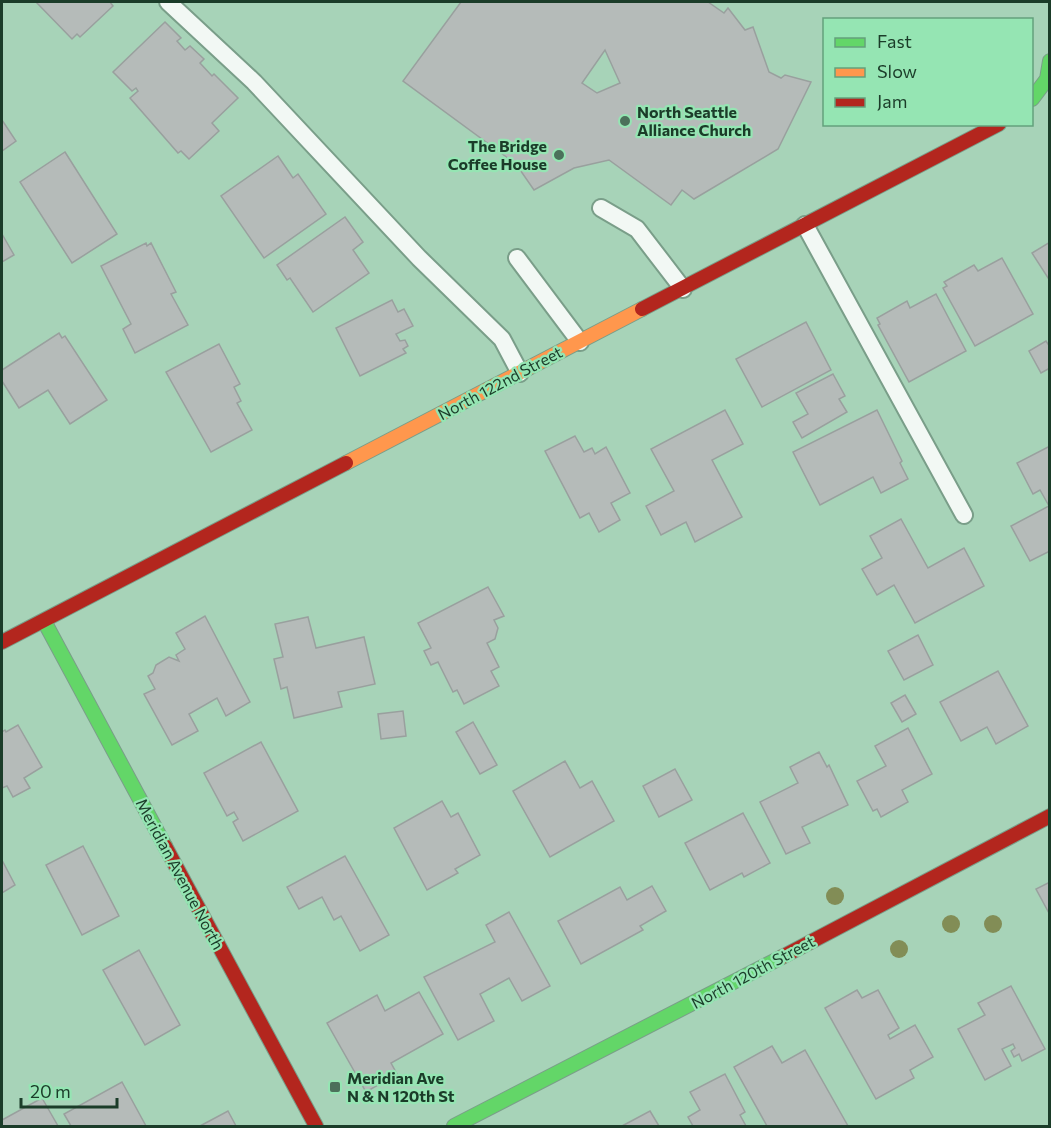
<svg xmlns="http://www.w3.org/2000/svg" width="1051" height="1128" viewBox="0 0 1051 1128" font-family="Commissioner,sans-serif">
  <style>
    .building { fill: #b5bbb9; stroke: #99a09e; stroke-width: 1.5; fill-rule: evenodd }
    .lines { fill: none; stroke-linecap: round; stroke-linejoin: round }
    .lane-casing { stroke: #7a9e89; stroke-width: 20 }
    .fast-casing { stroke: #7a9e89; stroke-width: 16 }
    .slow-casing { stroke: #7a9e89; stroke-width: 16 }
    .jam-casing { stroke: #7a9e89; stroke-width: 16 }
    .lane { stroke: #f2f8f4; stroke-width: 16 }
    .fast { stroke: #63d668; stroke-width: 14 }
    .slow { stroke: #ff974d; stroke-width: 14 }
    .jam { stroke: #b3261e; stroke-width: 14 }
    .tree { fill: #828d56 }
    .poi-dot { fill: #4c715b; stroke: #95e5b3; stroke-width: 2 }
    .labels { text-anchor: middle; stroke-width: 4.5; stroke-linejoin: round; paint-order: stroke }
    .poi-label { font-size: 16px; font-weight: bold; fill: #1b3c29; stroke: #95e5b3; text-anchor: start }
    .street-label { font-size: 16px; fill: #1b3c29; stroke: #95e5b3 }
  </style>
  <rect width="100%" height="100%" fill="#a7d3b8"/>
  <!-- building -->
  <g class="building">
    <path d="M36,2H110L113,6L80,37L77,34L72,39Z"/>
    <path d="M461,2H708L724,13L728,8L745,30L753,27L769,72L781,78L785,75L811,82L778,149L694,199L682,190L671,205L609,160L574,168L534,190L516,164L403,81ZM605,50L620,83L597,93L582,83Z"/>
    <path d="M165,22L181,38L177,41L185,50L190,46L204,59L200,63L212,76L214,74L238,98L212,123L219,131L189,159L181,151L178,153L130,98L138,91L136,88L132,91L113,72Z"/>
    <path d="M2,120L16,141L2,151Z"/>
    <path d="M65,152L117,234L72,263L20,182Z"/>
    <path d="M278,156L293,178L298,174L326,214L264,258L221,196Z"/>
    <path d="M345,217L363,242L353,250L369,273L313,312L290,278L287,280L277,265Z"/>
    <path d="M2,234L14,255L2,262Z"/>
    <path d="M1050,242V281L1032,253Z"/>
    <path d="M146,243L147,246L151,243L176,292L171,294L188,325L135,353L123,329L131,324L101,266Z"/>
    <path d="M1002,258L1033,314L975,346L943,288L947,286L944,282L974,265L978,271Z"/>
    <path d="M936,294L966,351L909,382L878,325L880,324L877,318L907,301L910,308Z"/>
    <path d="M392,300L398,312L404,309L413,326L396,334L400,341L405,340L408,346L403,349L406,353L360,376L336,328Z"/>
    <path d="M806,322L831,370L762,407L736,359Z"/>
    <path d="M59,333L62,338L65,336L107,400L70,424L48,390L19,408L2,381V370Z"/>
    <path d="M1046,341L1050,347V368L1041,373L1029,351Z"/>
    <path d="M219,344L240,384L234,387L241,401L237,403L252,430L211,452L166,372Z"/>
    <path d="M833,374L845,396L839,399L847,412L802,438L793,422L808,414L796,393Z"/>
    <path d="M725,410L743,444L712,460L742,517L695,542L686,522L661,535L646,506L674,491L651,449Z"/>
    <path d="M877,410L902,461L900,463L908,479L881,493L873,477L820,505L793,452Z"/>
    <path d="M575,436L584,452L592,448L595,454L606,447L630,493L611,503L620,520L599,532L589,513L580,518L545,451Z"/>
    <path d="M1050,446V551L1030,561L1011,526L1049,506L1040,490L1033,494L1017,463Z"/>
    <path d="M901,519L928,568L964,548L984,586L915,623L894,585L877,595L862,569L882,558L870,536Z"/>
    <path d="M488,587L504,616L494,620L498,628L495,639L487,643L499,667L491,671L499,686L464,704L457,690L453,692L438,662L431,665L424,651L431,648L418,623Z"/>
    <path d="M205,616L250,702L226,716L217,698L189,714L198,731L172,745L144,694L155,689L148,676L153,673L156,665L169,657L179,661L176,655L185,649L176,633Z"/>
    <path d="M308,617L316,648L364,637L375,684L338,692L342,707L294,718L287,687L281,689L274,659L283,657L275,624Z"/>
    <path d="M918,635L933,665L904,680L888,651Z"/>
    <path d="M998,671L1028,726L996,744L987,727L961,741L940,702Z"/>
    <path d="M905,695L916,714L902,722L891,703Z"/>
    <path d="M403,711L406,736L381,739L378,714Z"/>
    <path d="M473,722L497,765L480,774L456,732Z"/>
    <path d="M18,725L42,767L24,778L30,788L13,797L7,786L2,788V732L5,730L6,732Z"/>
    <path d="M908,728L932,774L902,790L908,802L881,817L877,809L873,811L857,781L886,766L875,746Z"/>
    <path d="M261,742L298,811L243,841L233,822L238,819L234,812L227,816L204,773Z"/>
    <path d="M819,752L827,767L829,765L848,805L802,827L810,843L786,854L760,802L798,783L790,767Z"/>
    <path d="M565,761L580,788L592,781L614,821L550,857L513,791Z"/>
    <path d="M675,769L692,800L659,817L643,786Z"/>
    <path d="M442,801L451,817L458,813L480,855L455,869L458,873L427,890L394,828Z"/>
    <path d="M743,813L770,863L744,877L742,873L710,890L685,843Z"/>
    <path d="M83,846L119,916L82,935L46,865Z"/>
    <path d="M345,856L389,935L360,951L341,916L334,920L322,897L299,909L287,887Z"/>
    <path d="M2,860L15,885L2,893Z"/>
    <path d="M1050,882V915L1036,889Z"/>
    <path d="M652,886L666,911L640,926L643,930L581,964L558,921L620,887L627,900Z"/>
    <path d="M509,912L550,986L522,1001L509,978L480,994L494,1021L458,1040L424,977L495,942L486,925Z"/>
    <path d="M139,950L180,1025L145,1045L103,970Z"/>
    <path d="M1011,986L1045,1049L1022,1061L1019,1054L1014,1057L1011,1051L1015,1048L1013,1044L1002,1049L1011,1066L985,1080L958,1029L985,1015L978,1003Z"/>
    <path d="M857,990L862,998L878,990L899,1028L888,1035L890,1039L915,1025L933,1057L910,1070L914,1078L876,1099L825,1008Z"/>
    <path d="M419,992L443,1034L391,1063L397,1074L366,1092L327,1023L377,995L385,1011Z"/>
    <path d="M772,1046L782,1063L805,1050L848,1126H767L734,1067Z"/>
    <path d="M725,1074L745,1112L740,1115L746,1126H693L688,1117L700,1110L690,1092Z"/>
    <path d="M122,1082L146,1126H71L64,1114Z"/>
    <path d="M42,1098L58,1126H2V1120Z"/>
    <path d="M228,1111L236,1126H200Z"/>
    <path d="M650,1111L659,1126H622Z"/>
  </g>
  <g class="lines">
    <defs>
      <g id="lane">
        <path d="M168,2L254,82L419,258L502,339L520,373"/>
        <path d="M601,208L637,229L683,289"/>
        <path d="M805,225L964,515"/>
        <path d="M517,258L580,342"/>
      </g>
      <g id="fast">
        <path d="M1032,99L1047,79L1050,61"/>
        <path d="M44,621L165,846"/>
        <path d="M454,1126L782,957"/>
      </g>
      <path id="slow" d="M346,463L642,309"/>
      <g id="jam">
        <path d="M642,309L999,124"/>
        <path d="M2,642L346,463"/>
        <path d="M165,846L316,1126"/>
        <path d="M782,957L1050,816"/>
      </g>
    </defs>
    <!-- lane casing -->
    <use href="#lane" class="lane-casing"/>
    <!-- fast casing -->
    <use href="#fast" class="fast-casing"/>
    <!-- slow casing -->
    <use href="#slow" class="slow-casing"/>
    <!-- jam casing -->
    <use href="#jam" class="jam-casing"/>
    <!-- lane -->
    <use href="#lane" class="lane"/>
    <!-- fast -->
    <use href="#fast" class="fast"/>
    <!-- slow -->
    <use href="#slow" class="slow"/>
    <!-- jam -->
    <use href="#jam" class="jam"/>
  </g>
  <!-- trees -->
  <g class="tree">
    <circle cx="835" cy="896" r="9"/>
    <circle cx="951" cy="924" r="9"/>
    <circle cx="993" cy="924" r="9"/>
    <circle cx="899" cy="949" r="9"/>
  </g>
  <!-- markers -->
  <g class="poi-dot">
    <circle cx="625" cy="121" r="6"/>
    <circle cx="559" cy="155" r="6"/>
    <rect x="329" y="1081" width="12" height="12" rx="3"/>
  </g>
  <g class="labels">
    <!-- poi labels -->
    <g class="poi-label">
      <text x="637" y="118">North Seattle<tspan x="637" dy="18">Alliance Church</tspan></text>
      <text x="547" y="152" text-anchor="end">The Bridge<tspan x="547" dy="18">Coffee House</tspan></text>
      <text x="347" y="1084">Meridian Ave<tspan x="347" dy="18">N &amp; N 120th St</tspan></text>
    </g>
    <!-- street labels -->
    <g class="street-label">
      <text transform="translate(500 383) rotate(-28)" y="6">North 122nd Street</text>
      <text transform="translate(180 874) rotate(62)" y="6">Meridian Avenue North</text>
      <text transform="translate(753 972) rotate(-28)" y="6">North 120th Street</text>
    </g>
  </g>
  <!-- border -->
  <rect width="1051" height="1128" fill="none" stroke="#1b3c29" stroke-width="6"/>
  <!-- legend -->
  <rect x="823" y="18" width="210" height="108" fill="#95e5b3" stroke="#64a17c" stroke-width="1.5"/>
  <rect x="835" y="38" width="30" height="9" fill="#63d668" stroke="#64a17c" stroke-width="1.5"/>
  <text x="877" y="48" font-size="18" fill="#1b3c29">Fast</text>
  <rect x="835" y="68" width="30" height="9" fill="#ff974d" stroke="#64a17c" stroke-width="1.5"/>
  <text x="877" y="78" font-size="18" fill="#1b3c29">Slow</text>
  <rect x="835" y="98" width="30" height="9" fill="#b3261e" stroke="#64a17c" stroke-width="1.5"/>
  <text x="877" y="108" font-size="18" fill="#1b3c29">Jam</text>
  <!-- scale -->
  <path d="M21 1098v9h96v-9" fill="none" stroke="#1b3c29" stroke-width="3"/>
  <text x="30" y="1098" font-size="18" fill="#1b3c29" stroke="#95e5b3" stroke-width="4.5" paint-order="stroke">20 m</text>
</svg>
